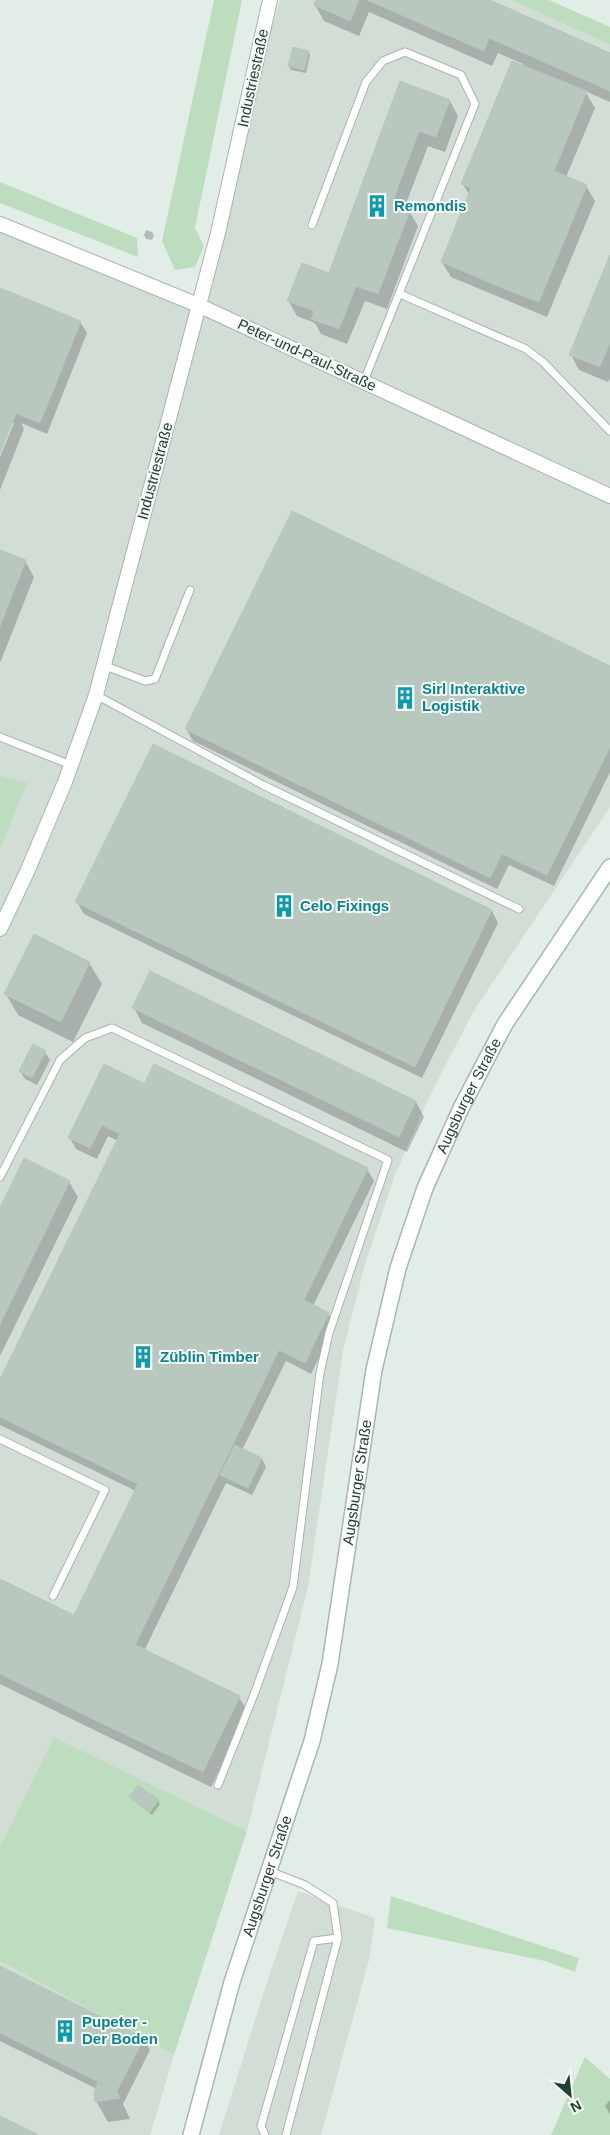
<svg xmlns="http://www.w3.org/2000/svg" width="610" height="2135" viewBox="0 0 610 2135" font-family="Helvetica,sans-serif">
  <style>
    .built { fill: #d1ddd5 }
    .green { fill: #bcdebf }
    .shadow { fill: #0003 }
    .building { fill: #b9c8bf; stroke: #b6c7bc }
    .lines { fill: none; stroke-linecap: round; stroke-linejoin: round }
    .lane-casing { stroke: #a6b5ad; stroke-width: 9 }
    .street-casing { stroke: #a6b5ad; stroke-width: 16 }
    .secondary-casing { stroke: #a2b9ac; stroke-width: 18 }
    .lane { stroke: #fff; stroke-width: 7 }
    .street { stroke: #fff; stroke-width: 14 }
    .secondary { stroke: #fff; stroke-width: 15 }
    .labels { text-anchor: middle; stroke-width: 4; stroke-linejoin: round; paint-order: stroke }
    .street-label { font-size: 15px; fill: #233f32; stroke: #f4f9f6 }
    .culture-label { font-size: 15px; font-weight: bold; fill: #0d838f; stroke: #f4f9f6; text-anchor: start }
  </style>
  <rect width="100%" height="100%" fill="#e3ede7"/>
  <!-- built -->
  <g class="built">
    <path d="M280,0H511L610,45V807L475,1009L428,1099L395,1175L365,1264L343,1351L308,1587L247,1831L54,1737L0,1846V229L191,307Z"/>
    <path d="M298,1891L375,1918L369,1960L321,2135H219L266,1985Z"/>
    <path d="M0,1961L174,2055L150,2135H0Z"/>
  </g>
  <!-- green -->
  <g class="green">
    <path d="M214,0H242L195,228L204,246L195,267L175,270L162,241Z"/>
    <path d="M511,0H549L610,27V45Z"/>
    <path d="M0,182L137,238L138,257L0,203Z"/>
    <path d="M0,776L27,783L0,849Z"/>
    <path d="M54,1737L247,1831L174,2055L0,1961V1846Z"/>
    <path d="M391,1896L579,1958L575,1972L545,1961L387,1928Z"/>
    <path d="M585,2057L610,2079V2135H551Z"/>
  </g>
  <!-- shadow -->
  <g class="shadow">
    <path d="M317,0H487L610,54V102L585,91L595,108L566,177L586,186L595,201L547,317L451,277L442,262L470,196L463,184L523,64L498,53L492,66L369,12L359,36L324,21L315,5Z"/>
    <path d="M308,52L310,55L306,73L291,70L289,66Z"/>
    <path d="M401,83L450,101L458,116L445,152L428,146L404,209L409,211L418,226L387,309L365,301L347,344L321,334L315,323L297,316L288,300L329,275Z"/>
    <path d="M146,230L152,232L154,235L152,240L146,239L144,235Z"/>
    <path d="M610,258V378L608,382L579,370L571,355Z"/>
    <path d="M0,289L80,322L87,333L47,434L21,423L24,429L0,490V457L14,423H11L0,450Z"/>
    <path d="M0,551L25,561L34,577L0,663Z"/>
    <path d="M610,667V772L554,886L509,865L497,889L193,741L186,729Z"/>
    <path d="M77,902L492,911L498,923L422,1078L84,914Z"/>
    <path d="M89,963L102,984L73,1042L18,1015L6,994Z"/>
    <path d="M134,1008L416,1102L424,1117L407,1152L142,1023Z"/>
    <path d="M45,1052L50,1060L37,1085L25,1079L20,1071Z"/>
    <path d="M145,1086L367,1169L374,1181L313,1306L328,1314L335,1326L311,1374L286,1361L242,1450L262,1459L266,1467L252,1495L226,1483L144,1651L239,1697L248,1712L211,1787L0,1684V1581L77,1618L75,1615L136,1491L0,1425V1382L118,1141L108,1136L97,1159L76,1149L70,1138Z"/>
    <path d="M69,1182L78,1197L0,1356V1211Z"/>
    <path d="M131,1797L158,1801L160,1804L152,1815Z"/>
    <path d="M0,1968L143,2038L150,2050L123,2104L130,2119L108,2122L96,2101L97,2089L0,2041Z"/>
    <path d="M610,2100V2114L605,2106Z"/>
  </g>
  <!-- building -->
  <g class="building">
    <path d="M316,0H359L350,21L314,5Z"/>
    <path d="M367,0H490L610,53V91L489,38L484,51Z"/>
    <path d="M293,47L309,51L304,70L288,66Z"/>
    <path d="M512,61L587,91L505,289L441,262L471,188L461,184Z"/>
    <path d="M400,81L450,100L436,137L419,131L392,203L410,210L378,294L356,286L339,329L311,319L314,311L287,301L302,263L329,273Z"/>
    <path d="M554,171L587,185L539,302L505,289Z"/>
    <path d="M610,255V342L600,367L569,355Z"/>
    <path d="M0,288L81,321L40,423L0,407Z"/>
    <path d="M0,407L16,413L0,453Z"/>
    <path d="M292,511L610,666V747L547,875L502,854L490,878L185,729Z"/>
    <path d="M0,550L26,560L0,626Z"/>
    <path d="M153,744L492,910L415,1067L75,902Z"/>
    <path d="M34,934L90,962L61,1022L4,994Z"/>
    <path d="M150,971L416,1101L399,1137L132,1008Z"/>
    <path d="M33,1044L46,1051L32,1078L19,1071Z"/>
    <path d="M104,1064L145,1084L120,1134L102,1125L90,1148L68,1138Z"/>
    <path d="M154,1064L368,1168L304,1300L329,1313L305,1363L279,1350L135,1645L74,1615L138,1484L0,1417V1379Z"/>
    <path d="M24,1158L70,1181L0,1324V1208Z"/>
    <path d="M235,1445L262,1458L248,1488L220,1475Z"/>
    <path d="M0,1579L240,1696L203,1772L0,1674Z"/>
    <path d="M138,1785L159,1800L150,1812L129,1797Z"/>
    <path d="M0,1966L144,2038L117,2091L0,2033Z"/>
    <path d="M98,2082L117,2091L120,2098L95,2102L94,2093Z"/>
    <path d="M0,2116L39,2135H0Z"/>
  </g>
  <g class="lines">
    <defs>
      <g id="lane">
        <path d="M312,225L366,82L383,61L405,52L461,75L475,104L364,381"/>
        <path d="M400,294L526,349L543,362L610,431"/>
        <path d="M103,665L145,681L155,679L190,590"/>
        <path d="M96,695L263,785L519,909"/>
        <path d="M0,737L71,765"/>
        <path d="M0,1177L60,1060L85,1038L112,1028L388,1160L329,1333L320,1373L293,1587L255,1692L218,1785"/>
        <path d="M0,1439L105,1490L53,1596"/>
        <path d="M269,1871L305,1885L333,1903L338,1938L286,2135"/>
        <path d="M265,2135L261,2126L314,1941L338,1938"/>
      </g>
      <g id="street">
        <path d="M0,224L198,305L610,496"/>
        <path d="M0,929L27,872L65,782L96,695L218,233L270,0"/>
      </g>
      <g id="secondary">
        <path id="s1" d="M191,2135L232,1982L312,1741L330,1664L374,1370L398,1268L425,1188L461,1108L505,1024L610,867"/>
      </g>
    </defs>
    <!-- lane casing -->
    <use href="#lane" class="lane-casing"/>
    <!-- street casing -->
    <use href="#street" class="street-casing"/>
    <!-- secondary casing -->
    <use href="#secondary" class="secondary-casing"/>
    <!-- lane -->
    <use href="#lane" class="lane"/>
    <!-- street -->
    <use href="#street" class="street"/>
    <!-- secondary -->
    <use href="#secondary" class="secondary"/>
  </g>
  <!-- icons -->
  <defs>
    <symbol id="building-bare" viewBox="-9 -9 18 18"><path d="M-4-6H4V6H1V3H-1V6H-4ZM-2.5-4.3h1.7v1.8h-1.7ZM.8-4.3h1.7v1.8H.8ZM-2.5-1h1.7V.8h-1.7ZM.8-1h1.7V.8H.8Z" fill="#0f9aa8" stroke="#f4f9f6" stroke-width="2.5" paint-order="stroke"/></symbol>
  </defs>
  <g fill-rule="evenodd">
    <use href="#building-bare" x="361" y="190" width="32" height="32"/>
    <use href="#building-bare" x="389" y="682" width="32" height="32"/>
    <use href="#building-bare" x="268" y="890" width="32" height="32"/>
    <use href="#building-bare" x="127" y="1341" width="32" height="32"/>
    <use href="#building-bare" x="49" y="2015" width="32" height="32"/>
  </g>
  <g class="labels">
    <!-- street labels -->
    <g class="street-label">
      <text transform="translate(253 78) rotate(-78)" y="5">Industriestraße</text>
      <text transform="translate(307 355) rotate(25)" y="5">Peter-und-Paul-Straße</text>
      <text transform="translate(155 471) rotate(-75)" y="5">Industriestraße</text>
      <text dy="5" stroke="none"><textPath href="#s1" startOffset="1080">Augsburger Straße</textPath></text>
      <text dy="5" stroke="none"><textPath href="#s1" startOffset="675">Augsburger Straße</textPath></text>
      <text dy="5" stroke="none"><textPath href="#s1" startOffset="270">Augsburger Straße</textPath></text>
    </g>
    <!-- culture labels -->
    <g class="culture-label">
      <text x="394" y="211">Remondis</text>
      <text x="422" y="694">Sirl Interaktive<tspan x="422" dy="17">Logistik</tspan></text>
      <text x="300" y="911">Celo Fixings</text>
      <text x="160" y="1362">Züblin Timber</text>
      <text x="82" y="2027">Pupeter -<tspan x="82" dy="17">Der Boden</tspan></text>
    </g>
  </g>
  <!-- north arrow -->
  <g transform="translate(570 2095) rotate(153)" stroke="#f4f9f6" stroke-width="4" paint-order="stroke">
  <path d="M0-4L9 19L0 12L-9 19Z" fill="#233f32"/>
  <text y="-8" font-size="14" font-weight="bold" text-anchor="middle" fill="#233f32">N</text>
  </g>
</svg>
